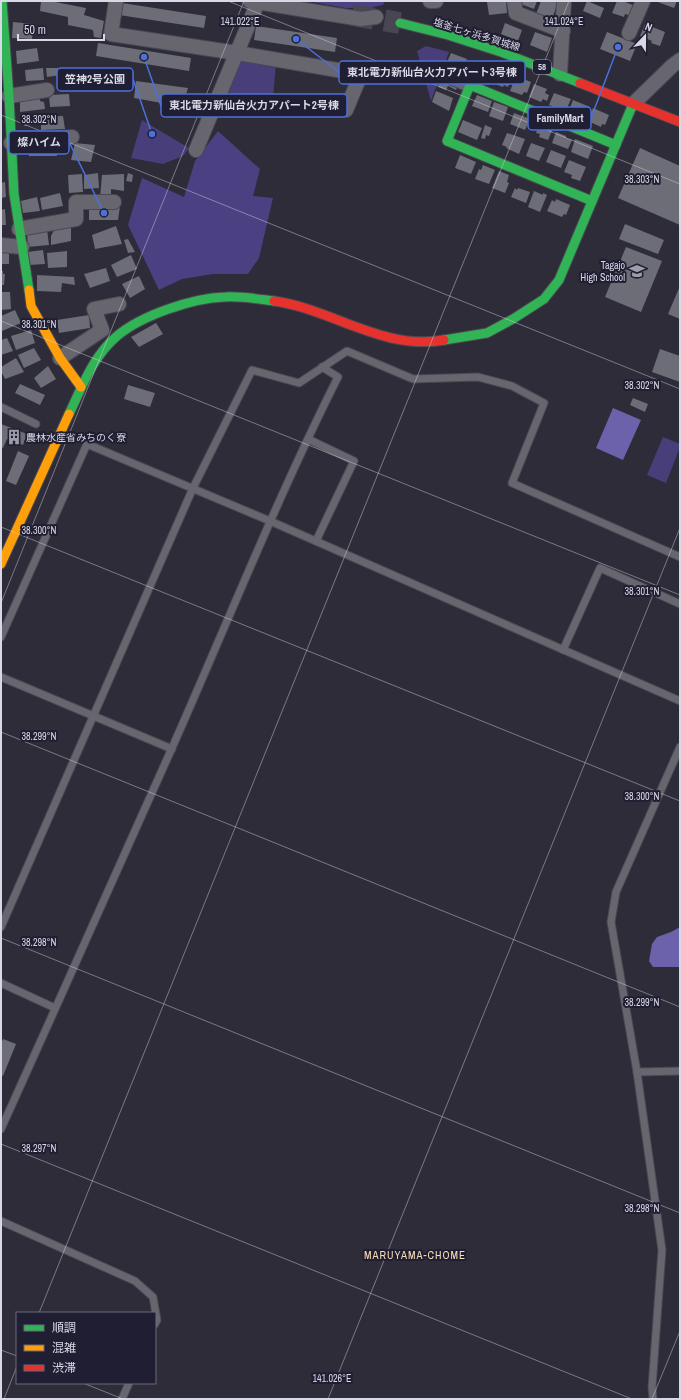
<svg xmlns="http://www.w3.org/2000/svg" width="681" height="1400" viewBox="0 0 681 1400" font-family="'Archivo Narrow','Noto Sans JP',sans-serif">
  <style>
    .green { fill: #483e7a }
    .forest { fill: #4b4082 }
    .water { fill: #6c62ab }
    .building { fill: #6d6d77 }
    .lines { fill: none; stroke-linecap: round; stroke-linejoin: round }
    .primary-tunnel { stroke: #474652; stroke-width: 22; stroke-dasharray: 22 11; stroke-linecap: butt }
    .lane-casing { stroke: #494853; stroke-width: 9 }
    .street-casing { stroke: #494853; stroke-width: 16 }
    .fast-casing { stroke: #494853; stroke-width: 11 }
    .slow-casing { stroke: #494853; stroke-width: 11 }
    .jam-casing { stroke: #494853; stroke-width: 11 }
    .lane { stroke: #67666f; stroke-width: 7 }
    .street { stroke: #67666f; stroke-width: 14 }
    .fast { stroke: #30b455; stroke-width: 9 }
    .slow { stroke: #ff9f0a; stroke-width: 9 }
    .jam { stroke: #e5322d; stroke-width: 9 }
    .ticks { fill: none; stroke: #d9d8e6; stroke-width: 1; stroke-opacity: 0.45 }
    .labels { text-anchor: middle; stroke-width: 4; stroke-linejoin: round; paint-order: stroke }
    .shield { fill: #201e32; stroke: #a2a0b0; stroke-width: 1 }
    .shield-label { font-size: 9px; font-weight: bold; fill: #d9d8e6 }
    .street-label { font-size: 10px; fill: #d9d8e6; stroke: #201e32 }
    .poi-label { font-size: 10px; fill: #d9d8e6; stroke: #201e32; text-anchor: end }
    .neighbourhood-label { font-size: 11px; letter-spacing: 1px; fill: #f8deb6; stroke: #201e32 }
    .ticks-label { font-size: 10px; text-anchor: middle; fill: #d9d8e6; stroke: #201e32; stroke-width: 4; stroke-linejoin: round; paint-order: stroke }
    .leader { fill: none; stroke: #4c70dc; stroke-width: 1.5 }
    .callout-dot { fill: #4c70dc; stroke: #201e32; stroke-width: 1.5 }
    .callout { fill: #201e32; stroke: #4c70dc; stroke-width: 1.5 }
    .callout-label { font-size: 11px; text-anchor: middle; font-weight: bold; fill: #d9d8e6 }
  </style>
  <rect width="100%" height="100%" fill="#2d2c38"/>
  <!-- green -->
  <g class="green">
    <path d="M426,46L449,52L431,101L417,51Z"/>
    <path d="M239,57L276,63L273,99L224,93Z"/>
    <path d="M142,120L189,148L183,156L163,164L131,158Z"/>
    <path d="M663,437L680,444V447L666,483L647,475Z"/>
  </g>
  <!-- forest -->
  <g class="forest">
    <path d="M307,1H385L383,5L367,8H346Z"/>
    <path d="M218,131L260,169L253,196L273,198L259,258L248,274H213L182,279L159,290L128,225L142,178L184,197L195,161Z"/>
  </g>
  <!-- water -->
  <g class="water">
    <path d="M613,408L641,420L623,460L596,448Z"/>
    <path d="M680,927V967H653L649,961L652,944L657,937L671,932Z"/>
  </g>
  <!-- building -->
  <g class="building">
    <path d="M41,1H50L86,8L84,15L104,21L101,38L94,37L93,30L68,25V17L40,11Z"/>
    <path d="M493,1H506L507,13L489,15L487,2Z"/>
    <path d="M519,1H537L534,9L518,3Z"/>
    <path d="M541,1L558,2L552,19L536,14Z"/>
    <path d="M587,1L604,8L600,18L583,11Z"/>
    <path d="M617,1H623L635,6L631,16L625,14L624,17L612,13Z"/>
    <path d="M655,1H677L674,8Z"/>
    <path d="M122,3L206,16L204,28L119,15Z"/>
    <path d="M13,22L34,24L32,39L12,38Z"/>
    <path d="M505,23L522,30L518,41L501,34Z"/>
    <path d="M645,24L665,32L660,46L651,43L652,41L640,36Z"/>
    <path d="M256,26L337,38L335,52L254,40Z"/>
    <path d="M535,32L552,38L547,52L530,45Z"/>
    <path d="M607,32L637,44L630,61L600,49Z"/>
    <path d="M98,43L191,58L189,71L96,56Z"/>
    <path d="M37,48L39,61L17,64L16,51Z"/>
    <path d="M451,53L467,59L463,69L460,68L458,73L445,67Z"/>
    <path d="M43,68L44,80L26,81L25,70Z"/>
    <path d="M46,68H60L61,75L47,77Z"/>
    <path d="M495,70L508,75L506,79L511,80L508,87L504,85L503,87L490,82Z"/>
    <path d="M516,76L531,82L527,93L524,92L522,95L510,91Z"/>
    <path d="M442,78L458,84L456,90L448,86L446,90L438,87Z"/>
    <path d="M136,81L188,88L184,101L168,99L167,104L134,98Z"/>
    <path d="M534,84L547,89L545,93L549,95L547,101L543,99L541,102L529,97Z"/>
    <path d="M436,91L453,98L449,111L432,102Z"/>
    <path d="M554,93L571,99L567,108L564,107L563,110L549,105Z"/>
    <path d="M69,94L70,106L50,107L49,95Z"/>
    <path d="M477,95L492,101L488,112L472,106Z"/>
    <path d="M40,97V101L44,102L45,109L20,112V100Z"/>
    <path d="M573,100L590,107L586,115L583,114L581,118L568,113Z"/>
    <path d="M494,102L508,107L503,121L489,116Z"/>
    <path d="M593,108L609,115L605,125L602,124L601,127L588,121Z"/>
    <path d="M514,113L530,119L525,130L510,124Z"/>
    <path d="M38,115V124L24,126L23,117Z"/>
    <path d="M63,116L65,129L41,130V117Z"/>
    <path d="M463,120L482,128L477,140L458,132Z"/>
    <path d="M541,121L554,126L548,140L539,137L540,134L536,133Z"/>
    <path d="M485,125L492,128L489,136L486,135L485,139L481,138Z"/>
    <path d="M556,132L566,136V138L572,140L568,149L552,143Z"/>
    <path d="M507,133L525,139L519,154L506,148L507,147L502,145Z"/>
    <path d="M575,139L593,146L588,159L571,152Z"/>
    <path d="M56,143L57,156H29L28,146Z"/>
    <path d="M75,143L95,145L91,162L71,160Z"/>
    <path d="M531,143L545,148L539,161L526,156Z"/>
    <path d="M640,148L680,166V225L618,198Z"/>
    <path d="M551,150L566,156L561,168L546,162Z"/>
    <path d="M460,155L476,162L471,174L455,168Z"/>
    <path d="M569,160L586,167L580,181L571,178L572,175L564,172Z"/>
    <path d="M483,165L495,170L489,184L475,179L479,169L481,170Z"/>
    <path d="M499,171L509,175L507,182L509,183L505,193L492,188Z"/>
    <path d="M98,173L99,188L84,189V175Z"/>
    <path d="M128,173L133,175L132,182L126,181Z"/>
    <path d="M82,174L83,192L69,193L68,175Z"/>
    <path d="M124,174V191L111,189V197L100,198L102,175Z"/>
    <path d="M5,182L6,197L1,198V183Z"/>
    <path d="M515,188L517,190L518,188L530,192L526,203L511,197Z"/>
    <path d="M534,191L543,195V193L547,195L540,212L528,207Z"/>
    <path d="M60,193L63,206L42,210L40,198Z"/>
    <path d="M37,197L40,211L23,213L21,201Z"/>
    <path d="M556,199L570,205L566,215L564,214L562,217L547,211L552,200L555,202Z"/>
    <path d="M89,206H120L118,220H89Z"/>
    <path d="M5,209L6,225H1V210Z"/>
    <path d="M625,224L664,240L658,254L619,239Z"/>
    <path d="M116,226L122,244L95,249L92,235Z"/>
    <path d="M71,227V241L51,245V236L55,228Z"/>
    <path d="M47,229L49,245L28,247L27,233Z"/>
    <path d="M128,239L135,252L128,253L124,240Z"/>
    <path d="M626,247L662,261L641,312L605,297Z"/>
    <path d="M1,249L9,250V264H1Z"/>
    <path d="M43,250L45,264L29,265L27,252Z"/>
    <path d="M67,251V267L48,268L47,253Z"/>
    <path d="M131,255L137,269L117,277L111,265Z"/>
    <path d="M106,268L110,281L90,288L84,274Z"/>
    <path d="M1,271H3V274H5L4,285H1Z"/>
    <path d="M37,275L74,277L75,285L62,283L61,292L37,291Z"/>
    <path d="M139,276L145,289L130,298L122,284Z"/>
    <path d="M680,286V319L668,314Z"/>
    <path d="M1,292H10L11,309L1,310Z"/>
    <path d="M15,310L21,323L2,331L1,316Z"/>
    <path d="M89,315L90,328L59,333L57,320Z"/>
    <path d="M156,323L163,334L139,347L131,337Z"/>
    <path d="M31,330L35,343L16,350L11,336Z"/>
    <path d="M7,338L13,351L1,355V340Z"/>
    <path d="M34,348L41,360L24,368L18,355Z"/>
    <path d="M660,349L680,356V382L652,372Z"/>
    <path d="M16,358L24,372L5,379L1,371V367Z"/>
    <path d="M48,366L56,379L41,388L34,378Z"/>
    <path d="M20,384L45,395L40,405L15,393Z"/>
    <path d="M128,385L155,393L150,407L124,399Z"/>
    <path d="M633,398L648,404L645,412L630,405Z"/>
    <path d="M1,424L27,434L23,445L7,439L3,448L1,447Z"/>
    <path d="M18,451L29,456L16,485L6,481Z"/>
    <path d="M3,1039L16,1044L3,1076L1,1075V1044Z"/>
  </g>
  <g class="lines">
    <!-- primary-tunnel -->
    <path class="primary-tunnel" d="M352,15L400,23"/>
    <defs>
      <g id="lane">
        <path d="M1,407L36,424"/>
        <path d="M308,439L354,461L316,541"/>
        <path d="M1,637L87,444L270,521L680,701"/>
        <path d="M563,650L600,568L680,604"/>
        <path d="M1,677L172,749"/>
        <path d="M1,927L193,488L252,370L299,383L347,351L413,379L478,377L512,386L544,403L512,483L680,557"/>
        <path d="M1,983L55,1008"/>
        <path d="M637,1072L680,1071"/>
        <path d="M1,1129C58,1002 116,875 172,748C227,624 277,498 338,377L322,367"/>
        <path d="M1,1221L135,1281L153,1297L157,1320L155,1324"/>
        <path d="M122,1399L129,1383"/>
        <path d="M653,1399L652,1387L662,1250L637,1072L611,922L616,892L680,747"/>
      </g>
      <g id="street">
        <path d="M116,1L111,34L237,53L361,74L346,110"/>
        <path d="M250,1L361,19L376,17"/>
        <path d="M430,1H436"/>
        <path d="M514,1L516,13L563,31"/>
        <path d="M629,33L643,1"/>
        <path d="M443,74L470,85"/>
        <path d="M560,74L564,1"/>
        <path d="M9,96L47,90"/>
        <path d="M633,104L672,66L680,60"/>
        <path d="M11,143L72,137"/>
        <path d="M196,150L258,2"/>
        <path d="M19,229L76,219V202H114"/>
        <path d="M1,245L22,247"/>
        <path d="M60,358L102,330L94,309L119,304"/>
      </g>
      <g id="fast">
        <path d="M2,1L9,96L14,194L29,290"/>
        <path d="M400,23L448,35L501,52L580,83"/>
        <path d="M592,201L447,141L470,85L616,145"/>
        <path d="M444,340L487,333L513,319L544,299L559,280L633,104"/>
        <path d="M69,414C82,387 93,356 117,336C142,315 193,298 225,297C242,296 258,299 274,301"/>
      </g>
      <g id="slow">
        <path d="M29,290L31,306L60,358L81,387"/>
        <path d="M1,564L69,414"/>
      </g>
      <g id="jam">
        <path d="M580,83L680,122"/>
        <path d="M274,301C332,309 383,351 444,340"/>
      </g>
    </defs>
    <!-- lane casing -->
    <use href="#lane" class="lane-casing"/>
    <!-- street casing -->
    <use href="#street" class="street-casing"/>
    <!-- fast casing -->
    <use href="#fast" class="fast-casing"/>
    <!-- slow casing -->
    <use href="#slow" class="slow-casing"/>
    <!-- jam casing -->
    <use href="#jam" class="jam-casing"/>
    <!-- lane -->
    <use href="#lane" class="lane"/>
    <!-- street -->
    <use href="#street" class="street"/>
    <!-- fast -->
    <use href="#fast" class="fast"/>
    <!-- slow -->
    <use href="#slow" class="slow"/>
    <!-- jam -->
    <use href="#jam" class="jam"/>
  </g>
  <!-- ticks -->
  <path class="ticks" d="M228,1L680,184M1,115L680,389M1,321L680,595M1,527L680,801M1,603L244,1M1,732L680,1007M1,938L680,1213M1,1144L632,1399M39,1313L569,1M1,1350L17,1356M83,1383L123,1399M4,1399L17,1366M328,1399L680,528M652,1399L680,1331"/>
  <!-- icons -->
  <defs>
    <symbol id="school-bare" viewBox="-9 -9 18 18"><path d="M0-5L7-2L0 1L-7-2ZM-4 1L0 2.5L4 1V4Q0 6-4 4Z" fill="#9d9ca9" stroke="#201e32" stroke-width="2.5" paint-order="stroke"/></symbol>
    <symbol id="building-bare" viewBox="-9 -9 18 18"><path d="M-4-6H4V6H1V3H-1V6H-4ZM-2.5-4.3h1.7v1.8h-1.7ZM.8-4.3h1.7v1.8H.8ZM-2.5-1h1.7V.8h-1.7ZM.8-1h1.7V.8H.8Z" fill="#9d9ca9" stroke="#201e32" stroke-width="2.5" paint-order="stroke"/></symbol>
  </defs>
  <g fill-rule="evenodd">
    <use href="#school-bare" x="626" y="260" width="22" height="22"/>
    <use href="#building-bare" x="3" y="426" width="22" height="22"/>
  </g>
  <g class="labels">
    <!-- shield labels -->
    <rect class="shield" x="533" y="60" width="18" height="14" rx="3"/>
    <g class="shield-label">
      <text x="542" y="70">58</text>
    </g>
    <!-- street labels -->
    <g class="street-label">
      <text transform="translate(477 34) rotate(17)" y="4">塩釜七ヶ浜多賀城線</text>
    </g>
    <!-- poi labels -->
    <g class="poi-label">
      <text x="625" y="269">Tagajo<tspan x="625" dy="12">High School</tspan></text>
      <text x="26" y="441" text-anchor="start">農林水産省みちのく寮</text>
    </g>
    <!-- neighbourhood labels -->
    <g class="neighbourhood-label">
      <text x="415" y="1259">MARUYAMA-CHOME</text>
    </g>
  </g>
  <g class="ticks-label">
    <text x="240" y="25">141.022°E</text>
    <text x="564" y="25">141.024°E</text>
    <text x="39" y="123">38.302°N</text>
    <text x="642" y="183">38.303°N</text>
    <text x="39" y="328">38.301°N</text>
    <text x="642" y="389">38.302°N</text>
    <text x="39" y="534">38.300°N</text>
    <text x="642" y="595">38.301°N</text>
    <text x="39" y="740">38.299°N</text>
    <text x="642" y="800">38.300°N</text>
    <text x="39" y="946">38.298°N</text>
    <text x="642" y="1006">38.299°N</text>
    <text x="39" y="1152">38.297°N</text>
    <text x="642" y="1212">38.298°N</text>
    <text x="332" y="1382">141.026°E</text>
  </g>
  <!-- callouts -->
  <path class="leader" d="M296 39L339 72M152 134L133 79M144 57L161 106M618 47L591 118M104 213L69 142"/>
  <g class="callout-dot">
    <circle cx="296" cy="39" r="4"/>
    <circle cx="152" cy="134" r="4"/>
    <circle cx="144" cy="57" r="4"/>
    <circle cx="618" cy="47" r="4"/>
    <circle cx="104" cy="213" r="4"/>
  </g>
  <g class="callout">
    <rect x="339" y="61" width="186" height="23" rx="4"/>
    <rect x="57" y="68" width="76" height="23" rx="4"/>
    <rect x="161" y="94" width="186" height="23" rx="4"/>
    <rect x="528" y="107" width="63" height="23" rx="4"/>
    <rect x="9" y="131" width="60" height="23" rx="4"/>
  </g>
  <g class="callout-label">
    <text x="432" y="76">東北電力新仙台火力アパート3号棟</text>
    <text x="95" y="83">笠神2号公園</text>
    <text x="254" y="109">東北電力新仙台火力アパート2号棟</text>
    <text x="560" y="122">FamilyMart</text>
    <text x="39" y="146">燦ハイム</text>
  </g>
  <!-- border -->
  <rect width="681" height="1400" fill="none" stroke="#d9d8e6" stroke-width="4"/>
  <!-- legend -->
  <rect x="16" y="1312" width="140" height="72" fill="#201e32" stroke="#6a687a"/>
  <rect x="24" y="1325" width="20" height="6" fill="#30b455" stroke="#6a687a"/>
  <text x="52" y="1332" font-size="12" fill="#d9d8e6">順調</text>
  <rect x="24" y="1345" width="20" height="6" fill="#ff9f0a" stroke="#6a687a"/>
  <text x="52" y="1352" font-size="12" fill="#d9d8e6">混雑</text>
  <rect x="24" y="1365" width="20" height="6" fill="#e5322d" stroke="#6a687a"/>
  <text x="52" y="1372" font-size="12" fill="#d9d8e6">渋滞</text>
  <!-- north arrow -->
  <g transform="translate(645 36) rotate(22)" stroke="#201e32" stroke-width="3" paint-order="stroke">
  <path d="M0-3L7 15L0 10L-7 15Z" fill="#d9d8e6"/>
  <text y="-6" font-size="11" font-weight="bold" text-anchor="middle" fill="#d9d8e6">N</text>
  </g>
  <!-- scale -->
  <path d="M18 34v6h86v-6" fill="none" stroke="#d9d8e6" stroke-width="2"/>
  <text x="24" y="34" font-size="12" fill="#d9d8e6" stroke="#201e32" stroke-width="3" paint-order="stroke">50 m</text>
</svg>
